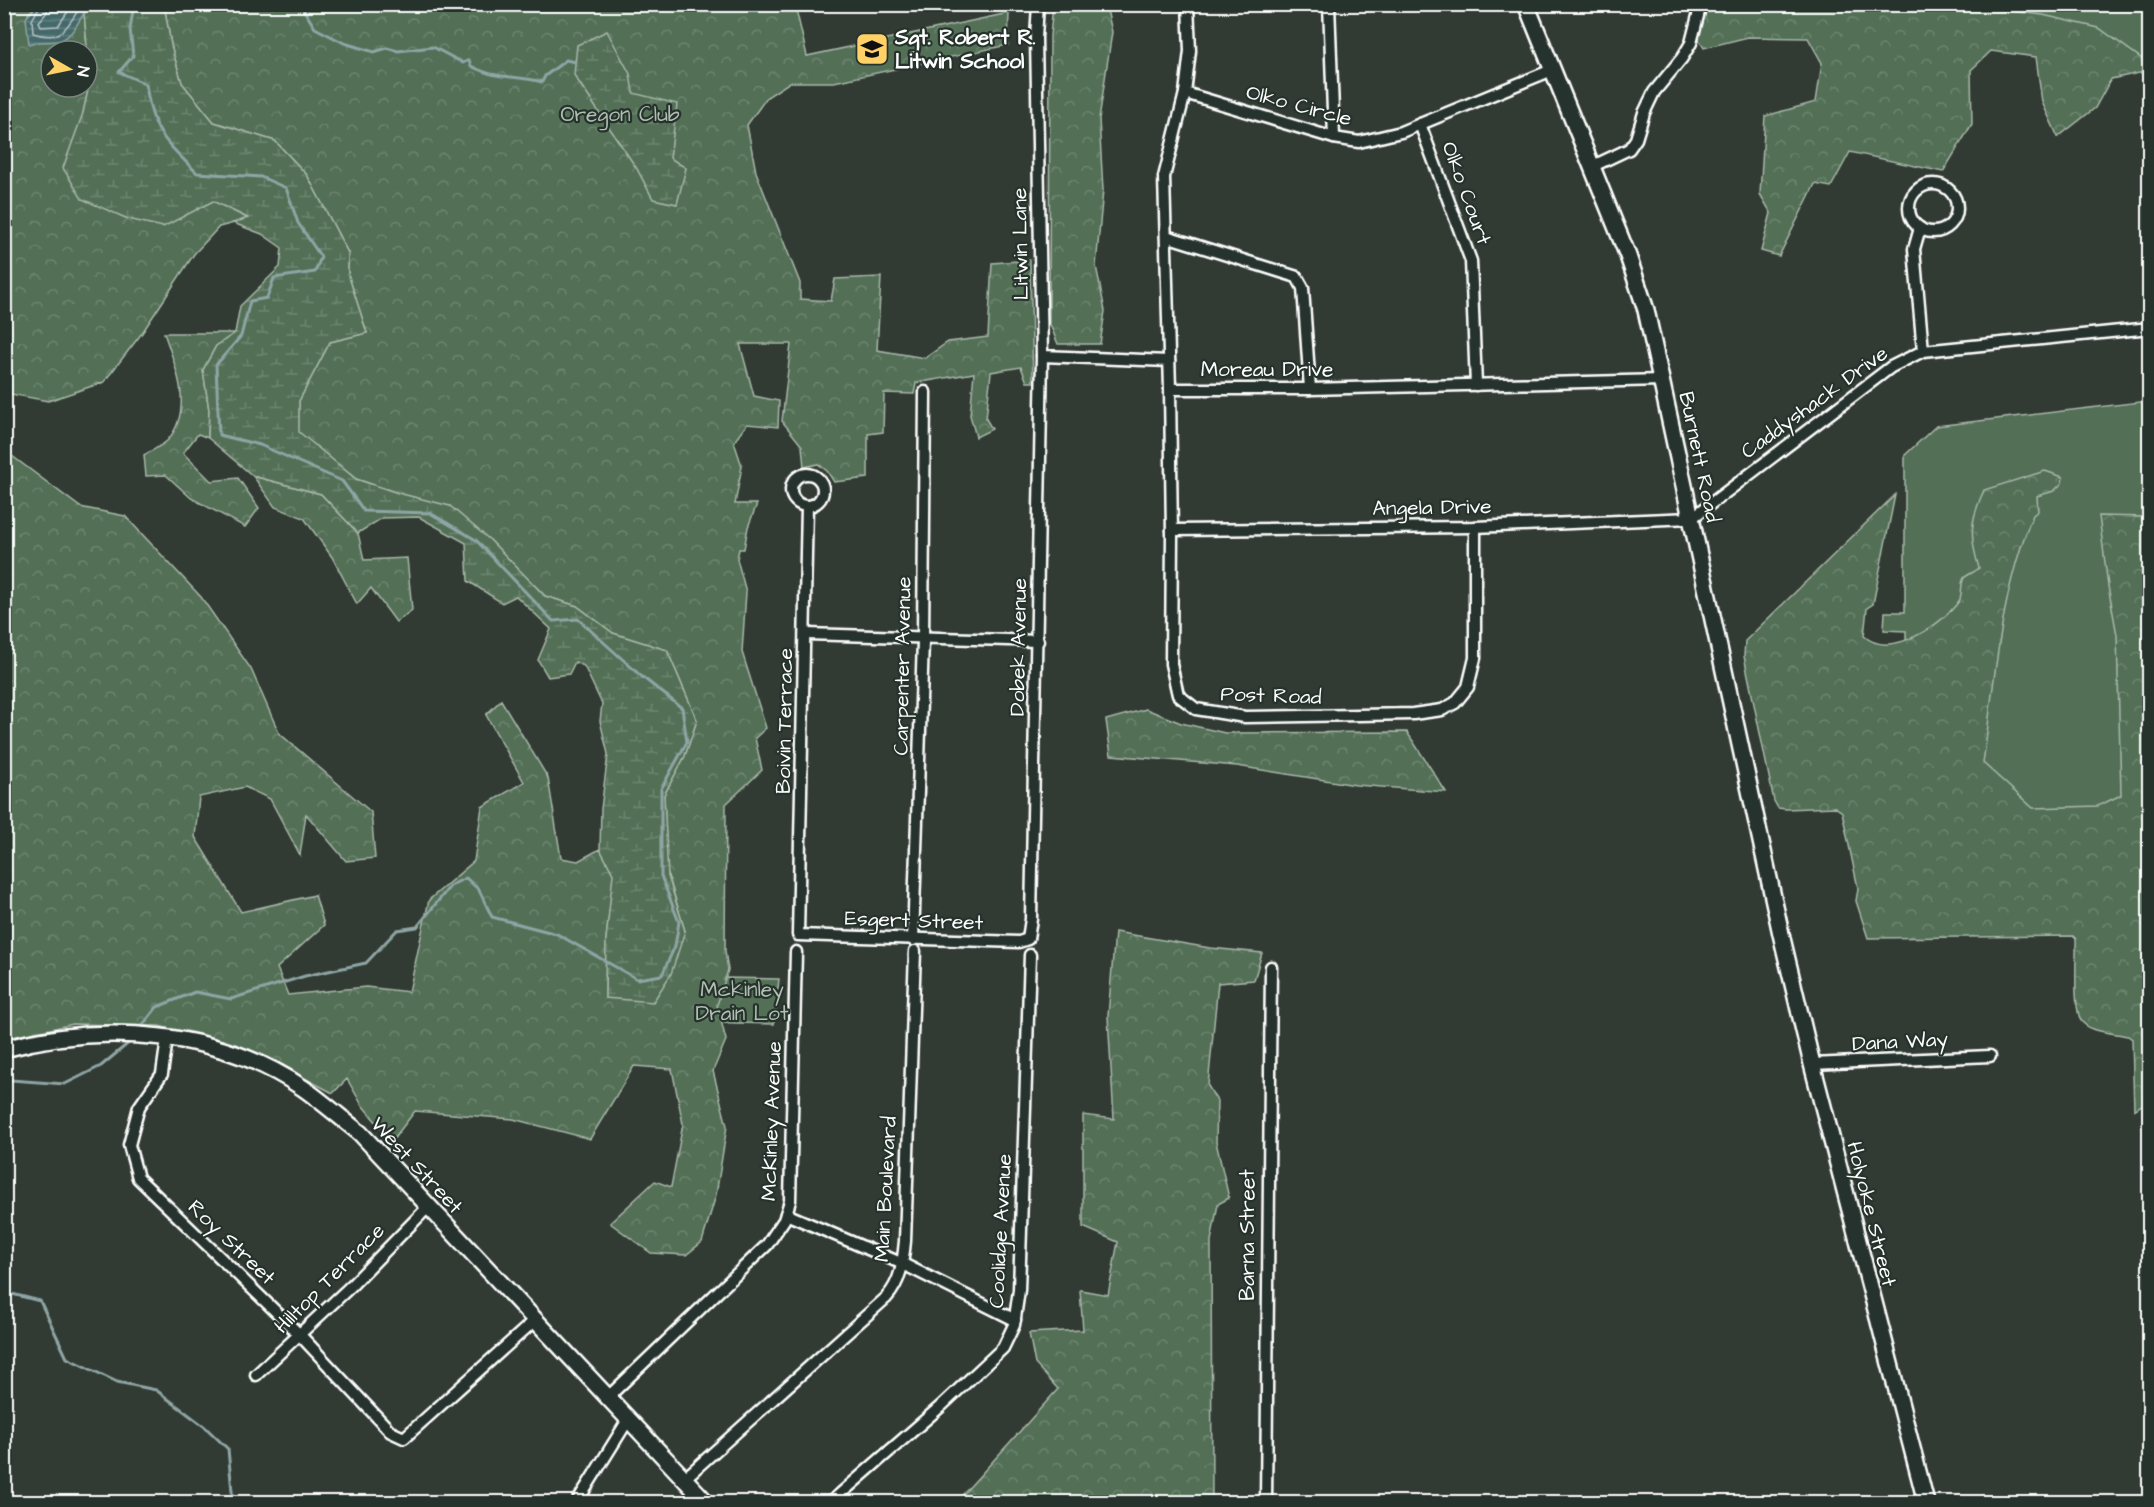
<svg xmlns="http://www.w3.org/2000/svg" width="2154" height="1507" viewBox="0 0 2154 1507" font-family="'Architects Daughter',sans-serif">
  <style>
    .green { fill: #537057; stroke: #a9b8ab; stroke-width: 1.5 }
    .forest { fill: url(#forest-crowns); stroke: #a9b8ab; stroke-width: 1.5; fill-rule: evenodd }
    .wetland { fill: url(#wetland-marsh); stroke: #a9b8ab; stroke-width: 1.5 }
    .water { fill: url(#water-rules); stroke: #8fa5a6; stroke-width: 1.5 }
    .lines { fill: none; stroke-linecap: round; stroke-linejoin: round }
    .shore { stroke: #b5c3c4; stroke-width: 1.5 }
    .stream { stroke: #8fa5a6; stroke-width: 3 }
    .minor-casing { stroke: #fff; stroke-width: 15 }
    .secondary-casing { stroke: #fff; stroke-width: 20 }
    .minor { stroke: #26332d; stroke-width: 10 }
    .secondary { stroke: #26332d; stroke-width: 15 }
    .labels { text-anchor: middle; stroke-width: 4.5; stroke-linejoin: round; paint-order: stroke }
    .poi-label { font-size: 21px; font-weight: bold; fill: #fff; stroke: #26332d; text-anchor: start }
    .street-label { font-size: 21px; fill: #fff; stroke: #26332d }
    .park-label { font-size: 21px; fill: #b2bfb3; stroke: #26332d }
  </style>
  <defs>
    <pattern id="forest-crowns" width="20" height="18" patternUnits="userSpaceOnUse" patternTransform="scale(1.5)"><rect width="20" height="18" fill="#537057"/><path d="M2 6a3 3 0 1 1 6 0M12 15a3 3 0 1 1 6 0" fill="none" stroke="#6d8570"/></pattern>
    <pattern id="wetland-marsh" width="20" height="14" patternUnits="userSpaceOnUse" patternTransform="scale(1.5)"><rect width="20" height="14" fill="#537057"/><path d="M1 5h8M5 5V1M11 12h8M15 12V8" fill="none" stroke="#6d8570"/></pattern>
    <pattern id="water-rules" width="6" height="5" patternUnits="userSpaceOnUse" patternTransform="scale(1.5)"><rect width="6" height="5" fill="#45696b"/><path d="M0 2.5h6" fill="none" stroke="#618081"/></pattern>
  </defs>
  <rect width="100%" height="100%" fill="#323b33"/>
  <filter id="ink" filterUnits="userSpaceOnUse"><feTurbulence type="fractalNoise" baseFrequency=".0167" numOctaves="2"/><feDisplacementMap in="SourceGraphic" scale="12" xChannelSelector="R" yChannelSelector="G"/><feConvolveMatrix kernelMatrix="1 2 1 2 8 2 1 2 1" color-interpolation-filters="sRGB"/></filter>
  <g filter="url(#ink)">
    <!-- green -->
    <g class="green">
      <path d="M1778,5H2149V79L2128,63Z"/>
      <path d="M2149,401V937L2099,935L1906,673V631L1884,630L1885,612H1905V455L1936,426Z"/>
      <path d="M724,978L779,979L774,1024L705,1022Z"/>
    </g>
    <!-- forest -->
    <g class="forest">
      <path d="M167,4L795,5L807,56L1009,13L1008,45L834,82H790L767,97L747,125L756,172L800,283V299L831,301L835,279L881,277L877,350L925,358L948,342L988,337L992,263L1030,260L1033,382H1027L1021,367L991,372L986,419L992,429L976,437L970,415L974,373L916,383L914,394L884,393L883,432L868,434V478L834,482L827,471L818,464L804,467L802,446L782,421L791,344H740L754,396L779,401L778,427L747,424L734,442L742,466L735,504H757L748,527L744,549H739L737,559L746,592L742,652L766,728L755,738L762,770L726,804L725,951L728,970L717,1005L726,1040L713,1071L727,1126L716,1195L702,1242L686,1255L651,1253L610,1223L655,1181L671,1187L683,1124L672,1069L634,1066L590,1139L513,1119L415,1111L392,1141L362,1105L347,1079L333,1093L249,1049L159,1026L73,1024L5,1039L4,450L80,507L125,516L201,597L251,669L279,733L371,812L375,858L346,861L306,814L300,855L270,799L245,787L199,797L195,837L241,912L315,895L324,925L277,968L288,995L366,987L409,992L429,900L474,861L482,807L524,782L486,715L501,700L548,778L561,858L578,861L600,849L614,874L606,939L605,998L685,931L667,871L664,795L685,756L697,720L667,650L613,633L577,606L545,596L490,540L398,493L356,479L298,432L299,401L330,342L367,333L348,274V253L307,175L275,141L214,122L182,83L171,45L165,10Z"/>
      <path d="M4,5H37L28,14L39,40C69,42 69,35 84,12L90,81L83,113L162,227L213,201L249,219L219,227L194,254L142,333L104,382L48,401L5,393ZM51,51H87V87H51Z"/>
      <path d="M1053,5H1106L1112,32L1099,119L1103,190L1096,266L1105,311L1100,344H1058L1049,322L1050,36Z"/>
      <path d="M1706,5H1963L2043,15L2099,28L2149,64V71L2111,79L2095,108L2058,137L2042,102L2036,57L1991,51L1971,70L1972,124L1943,172L1850,152L1831,187L1815,184L1779,256L1761,251L1771,213L1760,194L1765,116L1816,102L1822,63L1808,38L1748,37L1704,48L1697,37Z"/>
      <path d="M164,333H235L216,346L203,370L209,410L208,438L198,434L183,453L211,481L238,478L259,508L245,527L191,498L166,475L146,476L144,455C151,451 162,446 168,440C194,408 176,367 164,333Z"/>
      <path d="M2045,471L2063,477L2062,483L2054,491L2037,496L2038,511L2033,515C2000,592 1995,680 1983,763L2033,808L2098,806L2121,795L2117,635L2108,586L2099,516L2149,517L2150,1100L2134,1110L2132,1039L2128,1036C2116,1033 2093,1033 2083,1023C2072,1013 2077,956 2076,939L2073,936L1868,938L1856,901L1858,888L1842,812L1835,807L1786,809L1778,808L1774,801L1744,656L1745,641L1895,495L1873,604L1867,608L1864,636C1891,660 1943,624 1959,601C1963,594 1960,584 1964,578C1968,574 1975,572 1979,568C1969,535 1970,521 1984,490Z"/>
      <path d="M253,476L321,494L358,533L364,560L407,558L412,610L396,622L371,588L357,604L332,557L304,518L275,507Z"/>
      <path d="M1146,709L1181,723L1225,733L1407,732L1446,792L1356,785L1237,766L1111,755L1106,720Z"/>
      <path d="M1115,932L1210,948L1262,953L1254,980L1218,983L1208,1086L1217,1101L1216,1142L1229,1198L1218,1204L1211,1241L1212,1502H956L1058,1389L1035,1364L1029,1333L1083,1330L1080,1290L1108,1295L1118,1242L1083,1227V1115L1114,1119L1108,1016Z"/>
    </g>
    <!-- wetland -->
    <g class="wetland">
      <path d="M89,5H167L165,10L171,45L182,83L214,122L275,141L307,175L348,253V274L367,333L330,342L299,401V432L356,479L398,493L450,506L490,540L545,596L577,606L613,633L667,650L697,720L685,756L664,795L668,876L685,931L671,974L653,1002L605,998L606,939L613,874L600,849L601,809L608,754L600,721L602,704L584,666L575,662L569,674L548,677L538,660L551,629L516,596L502,603L468,581L466,543L419,517L382,518L358,533L321,494L253,476L208,438L209,410L203,370L216,346L235,333L240,306L280,267L282,248L262,234L233,223L248,218L213,201L163,227L128,219L82,199L63,168L83,113L90,81L84,12Z"/>
      <path d="M607,31L630,74L633,93L677,104L670,158L686,168L677,204L653,199L637,169L574,75L577,45Z"/>
    </g>
    <!-- water -->
    <path class="water" d="M37,5V4L89,5C81,16 73,38 58,41C48,43 40,40 29,44L26,18Z"/>
    <g class="lines">
      <!-- shore -->
      <g class="shore">
        <path d="M41,4L32,20L33,33C62,43 68,26 82,4"/>
        <path d="M48,4L47,12L39,22L41,27L58,26L73,4"/>
      </g>
      <!-- stream -->
      <g class="stream">
        <path d="M134,4L130,29L133,56L119,72L146,84C152,132 164,140 197,173L261,177L286,188L298,223L321,257L315,272L274,278L267,298L250,301L241,336L216,365L219,435L260,445L342,481L364,511L430,513L476,540L553,621L578,619L641,676L682,708L687,742L661,789V876L679,922L675,946L662,975L637,979L557,934L492,917L479,890L466,878L451,885L417,927L397,930L366,963L305,976L231,999L195,992L157,1007L138,1031"/>
        <path d="M300,4L315,28L344,43L374,52L387,48L398,51L433,47L463,63L469,60L471,66C500,81 513,74 542,82L545,76L566,60L575,62"/>
        <path d="M4,1090L11,1080L65,1084L101,1066L131,1041"/>
        <path d="M4,1292L40,1301L67,1358L117,1382L156,1390L205,1427L228,1449L233,1502"/>
      </g>
      <defs>
        <g id="minor">
          <path d="M1038,4L1036,38L1042,356L1169,361"/>
          <path d="M1188,4L1190,51L1185,93L1334,138L1359,142L1401,132L1552,70"/>
          <path d="M1329,4L1334,138"/>
          <path d="M1185,93L1164,177L1170,389H1310L1662,380"/>
          <path d="M1420,124L1471,261L1476,385"/>
          <path d="M1591,167L1629,149L1636,139L1644,113L1654,92L1682,58L1691,43L1701,4"/>
          <circle cx="1933" cy="208" r="24"/>
          <path d="M1920,228L1914,249L1923,351"/>
          <path d="M1166,236L1297,277L1303,288L1310,389"/>
          <path d="M1170,389L1172,535L1171,664L1178,695L1196,709L1245,717L1413,714L1442,710L1455,703L1468,687L1475,658V527"/>
          <circle cx="807" cy="490" r="16"/>
          <path d="M807,506L798,935L1019,942L1028,939L1031,919L1042,356"/>
          <path d="M1172,530L1475,527L1692,518L1891,367L1923,351L2150,328"/>
          <path d="M806,634L1038,641"/>
          <path d="M913,940L923,641L925,392"/>
          <path d="M167,1039L162,1074L139,1107L129,1145L138,1178L300,1335L391,1432L404,1438L534,1321"/>
          <path d="M1812,1064L1990,1056"/>
          <path d="M786,1214L903,1264L1015,1320"/>
          <path d="M256,1375L351,1286L428,1207"/>
          <path d="M607,1398L767,1245L784,1220L790,1201L796,952"/>
          <path d="M684,1479L886,1298C901,1282 903,1262 905,1241L915,951"/>
          <path d="M577,1502L628,1420"/>
          <path d="M831,1502L940,1407L1003,1348L1014,1325L1019,1290L1030,955"/>
          <path d="M1266,1502L1271,967"/>
        </g>
        <g id="secondary">
          <path d="M1526,4L1628,256L1646,310L1781,934L1812,1064L1926,1502"/>
          <path d="M4,1049C102,1022 218,1030 303,1088C323,1102 341,1118 360,1133L706,1502"/>
        </g>
      </defs>
      <!-- minor casing -->
      <use href="#minor" class="minor-casing"/>
      <!-- secondary casing -->
      <use href="#secondary" class="secondary-casing"/>
      <!-- minor -->
      <use href="#minor" class="minor"/>
      <!-- secondary -->
      <use href="#secondary" class="secondary"/>
    </g>
  </g>
  <!-- icons -->
  <defs>
    <symbol id="school-square" viewBox="-11 -11 22 22"><rect x="-9" y="-9" width="18" height="18" rx="4" fill="#ffd166" stroke="#26332d"/><path d="M0-5L7-2L0 1L-7-2ZM-4 1L0 2.5L4 1V4Q0 6-4 4Z" fill="#111"/></symbol>
  </defs>
  <g fill-rule="evenodd">
    <use href="#school-square" x="853" y="30" width="38" height="38"/>
  </g>
  <g class="labels">
    <!-- poi labels -->
    <g class="poi-label">
      <text x="895" y="44">Sgt. Robert R.<tspan x="895" dy="24">Litwin School</tspan></text>
    </g>
    <!-- street labels -->
    <g class="street-label">
      <text transform="translate(1299 105) rotate(15)" y="7">Olko Circle</text>
      <text transform="translate(1467 193) rotate(70)" y="7">Olko Court</text>
      <text transform="translate(1020 244) rotate(-91)" y="7">Litwin Lane</text>
      <text x="1267" y="376">Moreau Drive</text>
      <text transform="translate(1814 402) rotate(-36)" y="7">Caddyshack Drive</text>
      <text transform="translate(1700 457) rotate(78)" y="7">Burnett Road</text>
      <text transform="translate(1432 507) rotate(-1)" y="7">Angela Drive</text>
      <text transform="translate(1018 647) rotate(-89)" y="7">Dobek Avenue</text>
      <text transform="translate(902 666) rotate(-89)" y="7">Carpenter Avenue</text>
      <text transform="translate(1271 695) rotate(2)" y="7">Post Road</text>
      <text transform="translate(784 721) rotate(-89)" y="7">Boivin Terrace</text>
      <text transform="translate(914 920) rotate(2)" y="7">Esgert Street</text>
      <text transform="translate(1900 1041) rotate(-3)" y="7">Dana Way</text>
      <text transform="translate(771 1121) rotate(-88)" y="7">McKinley Avenue</text>
      <text transform="translate(417 1165) rotate(47)" y="7">West Street</text>
      <text transform="translate(885 1189) rotate(-87)" y="7">Main Boulevard</text>
      <text transform="translate(1872 1214) rotate(76)" y="7">Holyoke Street</text>
      <text transform="translate(1000 1231) rotate(-87)" y="7">Coolidge Avenue</text>
      <text transform="translate(1247 1235) rotate(-90)" y="7">Barna Street</text>
      <text transform="translate(232 1242) rotate(44)" y="7">Roy Street</text>
      <text transform="translate(329 1278) rotate(-45)" y="7">Hilltop Terrace</text>
    </g>
    <!-- park labels -->
    <g class="park-label">
      <text x="620" y="121">Oregon Club</text>
      <text x="742" y="996">Mckinley<tspan x="742" dy="24">Drain Lot</tspan></text>
    </g>
  </g>
  <!-- margin -->
  <rect width="2154" height="1507" fill="none" stroke="#26332d" stroke-width="24"/>
  <rect x="12" y="12" width="2130" height="1483" fill="none" stroke="#fff" stroke-width="2" filter="url(#ink)"/>
  <!-- north arrow -->
  <g transform="translate(69 69) rotate(99)"><circle r="28" fill="#26332d" stroke="#7d8581" stroke-width="1.5"/>
  <path d="M0-4.5L10 22L0 15L-10 22Z" fill="#ffd166"/>
  <text y="-9" font-size="16" font-weight="bold" text-anchor="middle" fill="#ffffff">N</text>
  </g>
</svg>
